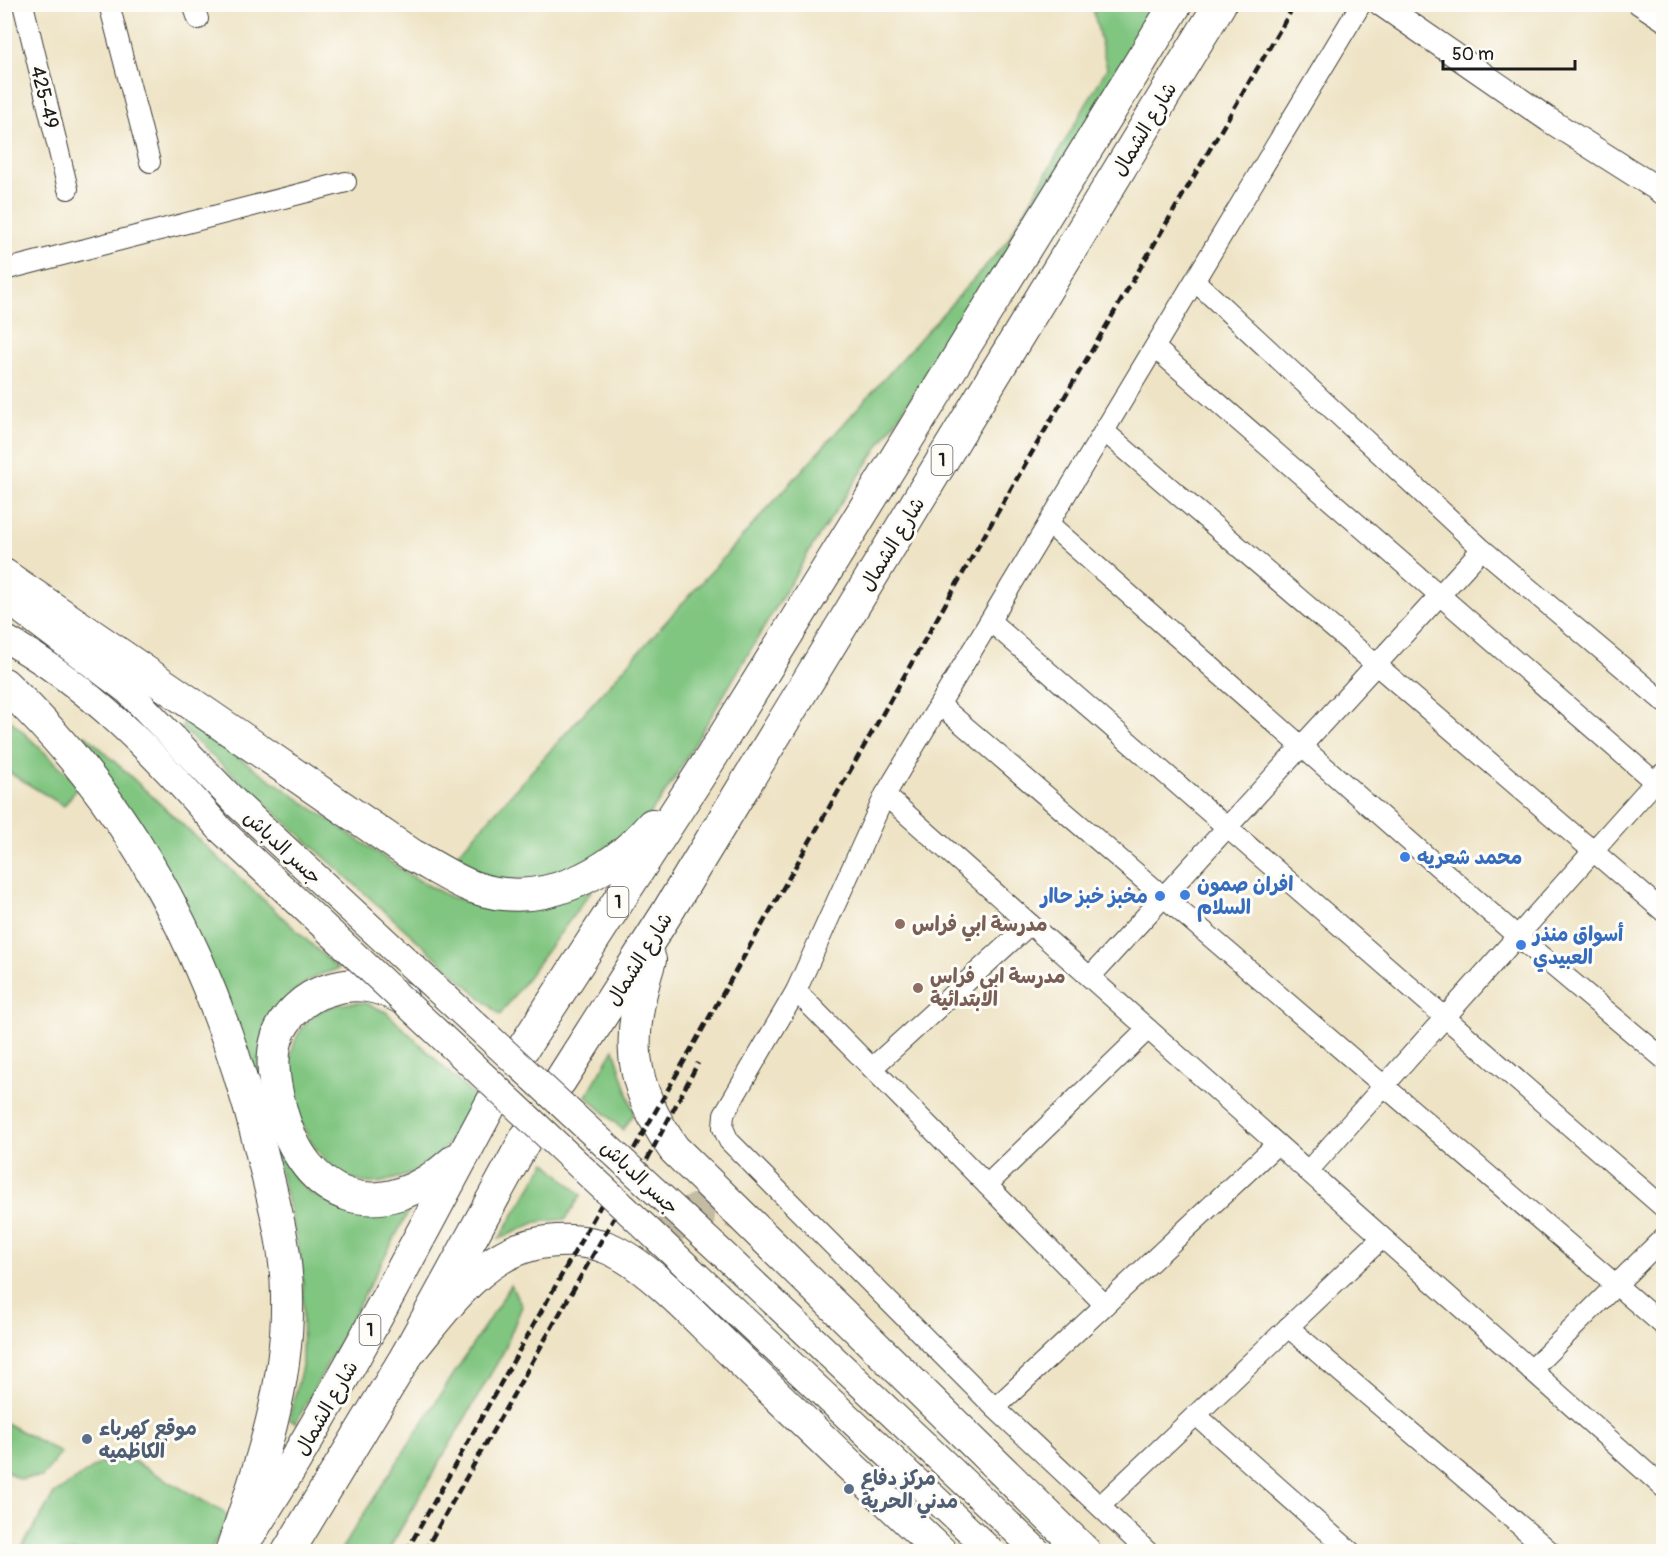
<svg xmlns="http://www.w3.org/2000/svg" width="1668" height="1556" viewBox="0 0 1668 1556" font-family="Pangolin,'Playpen Sans Arabic',sans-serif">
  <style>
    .grass { fill: #80c580; stroke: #4e704e; stroke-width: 1.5 }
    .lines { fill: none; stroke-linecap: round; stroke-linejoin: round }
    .trunk-tunnel { stroke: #c4bba3; stroke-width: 32; stroke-dasharray: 32 16; stroke-linecap: butt }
    .minor-casing { stroke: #3c3a35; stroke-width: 22 }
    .tertiary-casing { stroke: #3c3a35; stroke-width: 26 }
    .secondary-casing { stroke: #3c3a35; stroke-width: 29 }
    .trunk-casing { stroke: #3c3a35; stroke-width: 34 }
    .minor { stroke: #fff; stroke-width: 20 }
    .tertiary { stroke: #fff; stroke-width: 24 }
    .secondary { stroke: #fff; stroke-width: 27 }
    .trunk { stroke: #fff; stroke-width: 32 }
    .rail { stroke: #1c1c1c; stroke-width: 4.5; stroke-dasharray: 9 4.5; stroke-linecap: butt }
    .secondary-bridge-casing { stroke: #3c3a35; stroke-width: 29; stroke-linecap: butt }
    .secondary-bridge { stroke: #fff; stroke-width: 27 }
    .shop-dot { fill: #3f7fe0; stroke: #fdfcf7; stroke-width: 2 }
    .education-dot { fill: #8d6e63; stroke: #fdfcf7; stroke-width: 2 }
    .service-dot { fill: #5c6f8a; stroke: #fdfcf7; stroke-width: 2 }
    .labels { text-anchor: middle; stroke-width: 6; stroke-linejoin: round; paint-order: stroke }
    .shield { fill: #fdfcf7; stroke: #605f5e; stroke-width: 1.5 }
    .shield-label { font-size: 18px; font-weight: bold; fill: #1c1c1c }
    .street-label { font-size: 20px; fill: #1c1c1c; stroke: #fdfcf7 }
    .shop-label { font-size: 20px; font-weight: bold; fill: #366cbe; stroke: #fdfcf7; text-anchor: start }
    .education-label { font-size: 20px; font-weight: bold; fill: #785e54; stroke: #fdfcf7; text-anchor: start }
    .service-label { font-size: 20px; font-weight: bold; fill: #4e5e75; stroke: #fdfcf7; text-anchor: start }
  </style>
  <rect width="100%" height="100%" fill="#fdfcf7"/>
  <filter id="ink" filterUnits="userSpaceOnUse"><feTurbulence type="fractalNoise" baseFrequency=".0167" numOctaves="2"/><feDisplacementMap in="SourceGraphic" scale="12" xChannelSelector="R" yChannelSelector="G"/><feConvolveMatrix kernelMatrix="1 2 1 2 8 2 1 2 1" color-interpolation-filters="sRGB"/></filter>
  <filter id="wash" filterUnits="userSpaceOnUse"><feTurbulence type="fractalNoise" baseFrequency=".008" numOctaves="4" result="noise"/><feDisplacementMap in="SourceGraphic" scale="24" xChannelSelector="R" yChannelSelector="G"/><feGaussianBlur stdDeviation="1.35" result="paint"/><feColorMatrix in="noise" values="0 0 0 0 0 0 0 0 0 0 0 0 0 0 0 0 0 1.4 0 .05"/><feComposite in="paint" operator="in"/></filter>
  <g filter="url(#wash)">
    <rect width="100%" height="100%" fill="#eee3c5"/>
    <!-- grass -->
    <g class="grass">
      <path d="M1092,5H1159L969,311L813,545L669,787L650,814L571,874L496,882L451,861L1006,243L1107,68Z"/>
      <path d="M4,714L79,785L64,806L5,770Z"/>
      <path d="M184,720L411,876L450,897L498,909L592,890L500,1015L182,729Z"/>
      <path d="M86,735L338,969L316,976L291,993L278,1147L285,1164L306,1190L346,1212L377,1216L411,1207L296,1423L289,1419L302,1366L303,1284L300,1255L280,1171L79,743L81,736Z"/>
      <path d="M365,1003L386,1012L476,1098C465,1115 455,1137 441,1152C429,1165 411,1175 394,1179C388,1180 382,1183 376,1183C295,1189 237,996 365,1003Z"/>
      <path d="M614,1049L634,1113L623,1130L586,1096Z"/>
      <path d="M546,1162L581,1195L566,1219L537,1222L499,1239Z"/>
      <path d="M511,1285L522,1306L503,1353L388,1551H340Z"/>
      <path d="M4,1422L61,1453L42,1477L19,1479L5,1470Z"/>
      <path d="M117,1452L230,1516L210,1551L19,1552L54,1494Z"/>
    </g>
  </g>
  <g filter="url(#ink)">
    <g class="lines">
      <!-- trunk-tunnel -->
      <path class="trunk-tunnel" d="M676,1300C634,1240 694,1178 750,1223"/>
      <defs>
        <g id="minor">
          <path d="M23,4L68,189"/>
          <path d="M109,4L150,162"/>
          <path d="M193,4L198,19"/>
          <path d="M1638,4L1664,21"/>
          <path d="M4,270L346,182"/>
          <path d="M1195,281L1482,549L1664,702"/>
          <path d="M1155,348L1664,790"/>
          <path d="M1105,432L1664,912"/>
          <path d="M1049,524L1517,936L1664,1059"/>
          <path d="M990,621L1664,1208"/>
          <path d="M940,705L1664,1326"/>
          <path d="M885,795L1664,1488"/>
          <path d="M1090,977L1482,549"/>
          <path d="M796,991L1105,1305"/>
          <path d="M872,1068L1030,924"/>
          <path d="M1308,1171L1662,774"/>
          <path d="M987,1185L1148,1029"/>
          <path d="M1288,1327L1551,1552"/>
          <path d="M1531,1370L1664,1237"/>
          <path d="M995,1408L1277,1144"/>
          <path d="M1196,1415L1351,1552"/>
          <path d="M1100,1506L1382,1238"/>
          <path d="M1148,1552L995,1408L729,1141L723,1128L724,1114L796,991L885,795L1361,4"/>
        </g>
        <path id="tertiary" d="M1381,4L1549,120L1664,193"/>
        <g id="secondary">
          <path d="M4,597L128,691L238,805"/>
          <path d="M4,638C89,685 157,756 220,829"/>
        </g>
        <g id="trunk">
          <path d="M4,575L412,855C432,865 452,879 473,887C540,911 609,875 652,825"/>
          <path d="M4,684C141,813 214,967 260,1146C272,1195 287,1246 287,1296C289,1386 260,1468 231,1552"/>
          <path d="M650,960C626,1036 627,1083 674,1149L1085,1552"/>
          <path d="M402,998C377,985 355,981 328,990C306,996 284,1016 277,1038C270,1060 274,1084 280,1106C304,1203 380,1228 455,1160"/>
          <path d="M524,1047L712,756L1176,4"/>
          <path d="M560,1081L665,916L1220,4"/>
          <path d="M407,1355C441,1314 477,1259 531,1245C555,1239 585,1239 608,1248C649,1265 700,1322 733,1353C802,1420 871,1486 941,1552"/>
          <path d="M250,1533C339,1394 414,1247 492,1102"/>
          <path d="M288,1552L407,1355L527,1136"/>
        </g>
      </defs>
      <!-- minor casing -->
      <use href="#minor" class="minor-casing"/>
      <!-- tertiary casing -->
      <use href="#tertiary" class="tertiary-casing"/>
      <!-- secondary casing -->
      <use href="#secondary" class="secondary-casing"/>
      <!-- trunk casing -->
      <use href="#trunk" class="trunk-casing"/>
      <!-- minor -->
      <use href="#minor" class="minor"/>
      <!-- tertiary -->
      <use href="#tertiary" class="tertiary"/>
      <!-- secondary -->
      <use href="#secondary" class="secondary"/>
      <!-- trunk -->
      <use href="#trunk" class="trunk"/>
      <!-- rail -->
      <g class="rail">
        <path d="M634,1149L1027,461L1295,4"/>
        <path d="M647,1160L698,1063"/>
        <path d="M406,1552L601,1205"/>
        <path d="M424,1552L614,1218"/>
      </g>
      <defs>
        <g id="secondary-bridge">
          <path d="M238,805L722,1253L1038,1552"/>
          <path d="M220,829L992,1552"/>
        </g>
      </defs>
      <!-- secondary-bridge casing -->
      <use href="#secondary-bridge" class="secondary-bridge-casing"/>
      <!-- secondary-bridge -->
      <use href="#secondary-bridge" class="secondary-bridge"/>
    </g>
  </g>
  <!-- markers -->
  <g class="shop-dot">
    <circle cx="1405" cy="857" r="6"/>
    <circle cx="1185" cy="895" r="6"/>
    <circle cx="1160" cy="896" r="6"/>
    <circle cx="1521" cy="945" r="6"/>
  </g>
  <g class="education-dot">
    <circle cx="900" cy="924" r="6"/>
    <circle cx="918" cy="988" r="6"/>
  </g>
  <g class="service-dot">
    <circle cx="87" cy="1439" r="6"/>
    <circle cx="849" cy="1489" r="6"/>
  </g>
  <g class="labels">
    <!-- shield labels -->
    <g class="shield">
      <rect x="931.5" y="445" width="21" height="30" rx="4.5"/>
      <rect x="607.5" y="887" width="21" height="30" rx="4.5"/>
      <rect x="359.5" y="1315" width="21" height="30" rx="4.5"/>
    </g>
    <g class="shield-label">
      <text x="942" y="466">1</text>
      <text x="618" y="908">1</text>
      <text x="370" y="1336">1</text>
    </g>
    <!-- street labels -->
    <g class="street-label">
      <text transform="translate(45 97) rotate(76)" y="7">425-49</text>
      <text transform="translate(1144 129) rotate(-59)" y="7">شارع الشمال</text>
      <text transform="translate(892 544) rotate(-59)" y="7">شارع الشمال</text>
      <text transform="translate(283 847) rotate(43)" y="7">جسر الدباش</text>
      <text transform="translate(639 959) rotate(-58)" y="7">شارع الشمال</text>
      <text transform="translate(640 1177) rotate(43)" y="7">جسر الدباش</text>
      <text transform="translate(326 1408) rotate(-60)" y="7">شارع الشمال</text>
    </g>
    <!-- shop labels -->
    <g class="shop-label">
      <text x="1417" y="864">محمد شعريه</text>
      <text x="1197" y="891">افران صمون<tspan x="1197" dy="23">السلام</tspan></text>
      <text x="1148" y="903" text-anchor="end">مخبز خبز حاار</text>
      <text x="1533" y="941">أسواق منذر<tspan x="1533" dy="23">العبيدي</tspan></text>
    </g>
    <!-- education labels -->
    <g class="education-label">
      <text x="912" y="931">مدرسة ابي فراس</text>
      <text x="930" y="983">مدرسة ابي فراس<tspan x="930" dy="23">الابتدائية</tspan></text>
    </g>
    <!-- service labels -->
    <g class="service-label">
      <text x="99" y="1435">موقع كهرباء<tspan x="99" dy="23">الكاظميه</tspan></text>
      <text x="861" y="1485">مركز دفاع<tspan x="861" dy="23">مدني الحرية</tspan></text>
    </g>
  </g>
  <!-- margin -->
  <rect width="1668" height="1556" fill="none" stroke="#fdfcf7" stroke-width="24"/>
  <!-- scale -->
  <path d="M1443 60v9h132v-9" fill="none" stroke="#1c1c1c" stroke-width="3"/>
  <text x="1452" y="60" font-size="18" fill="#1c1c1c" stroke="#fdfcf7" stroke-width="4.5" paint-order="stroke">50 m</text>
</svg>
